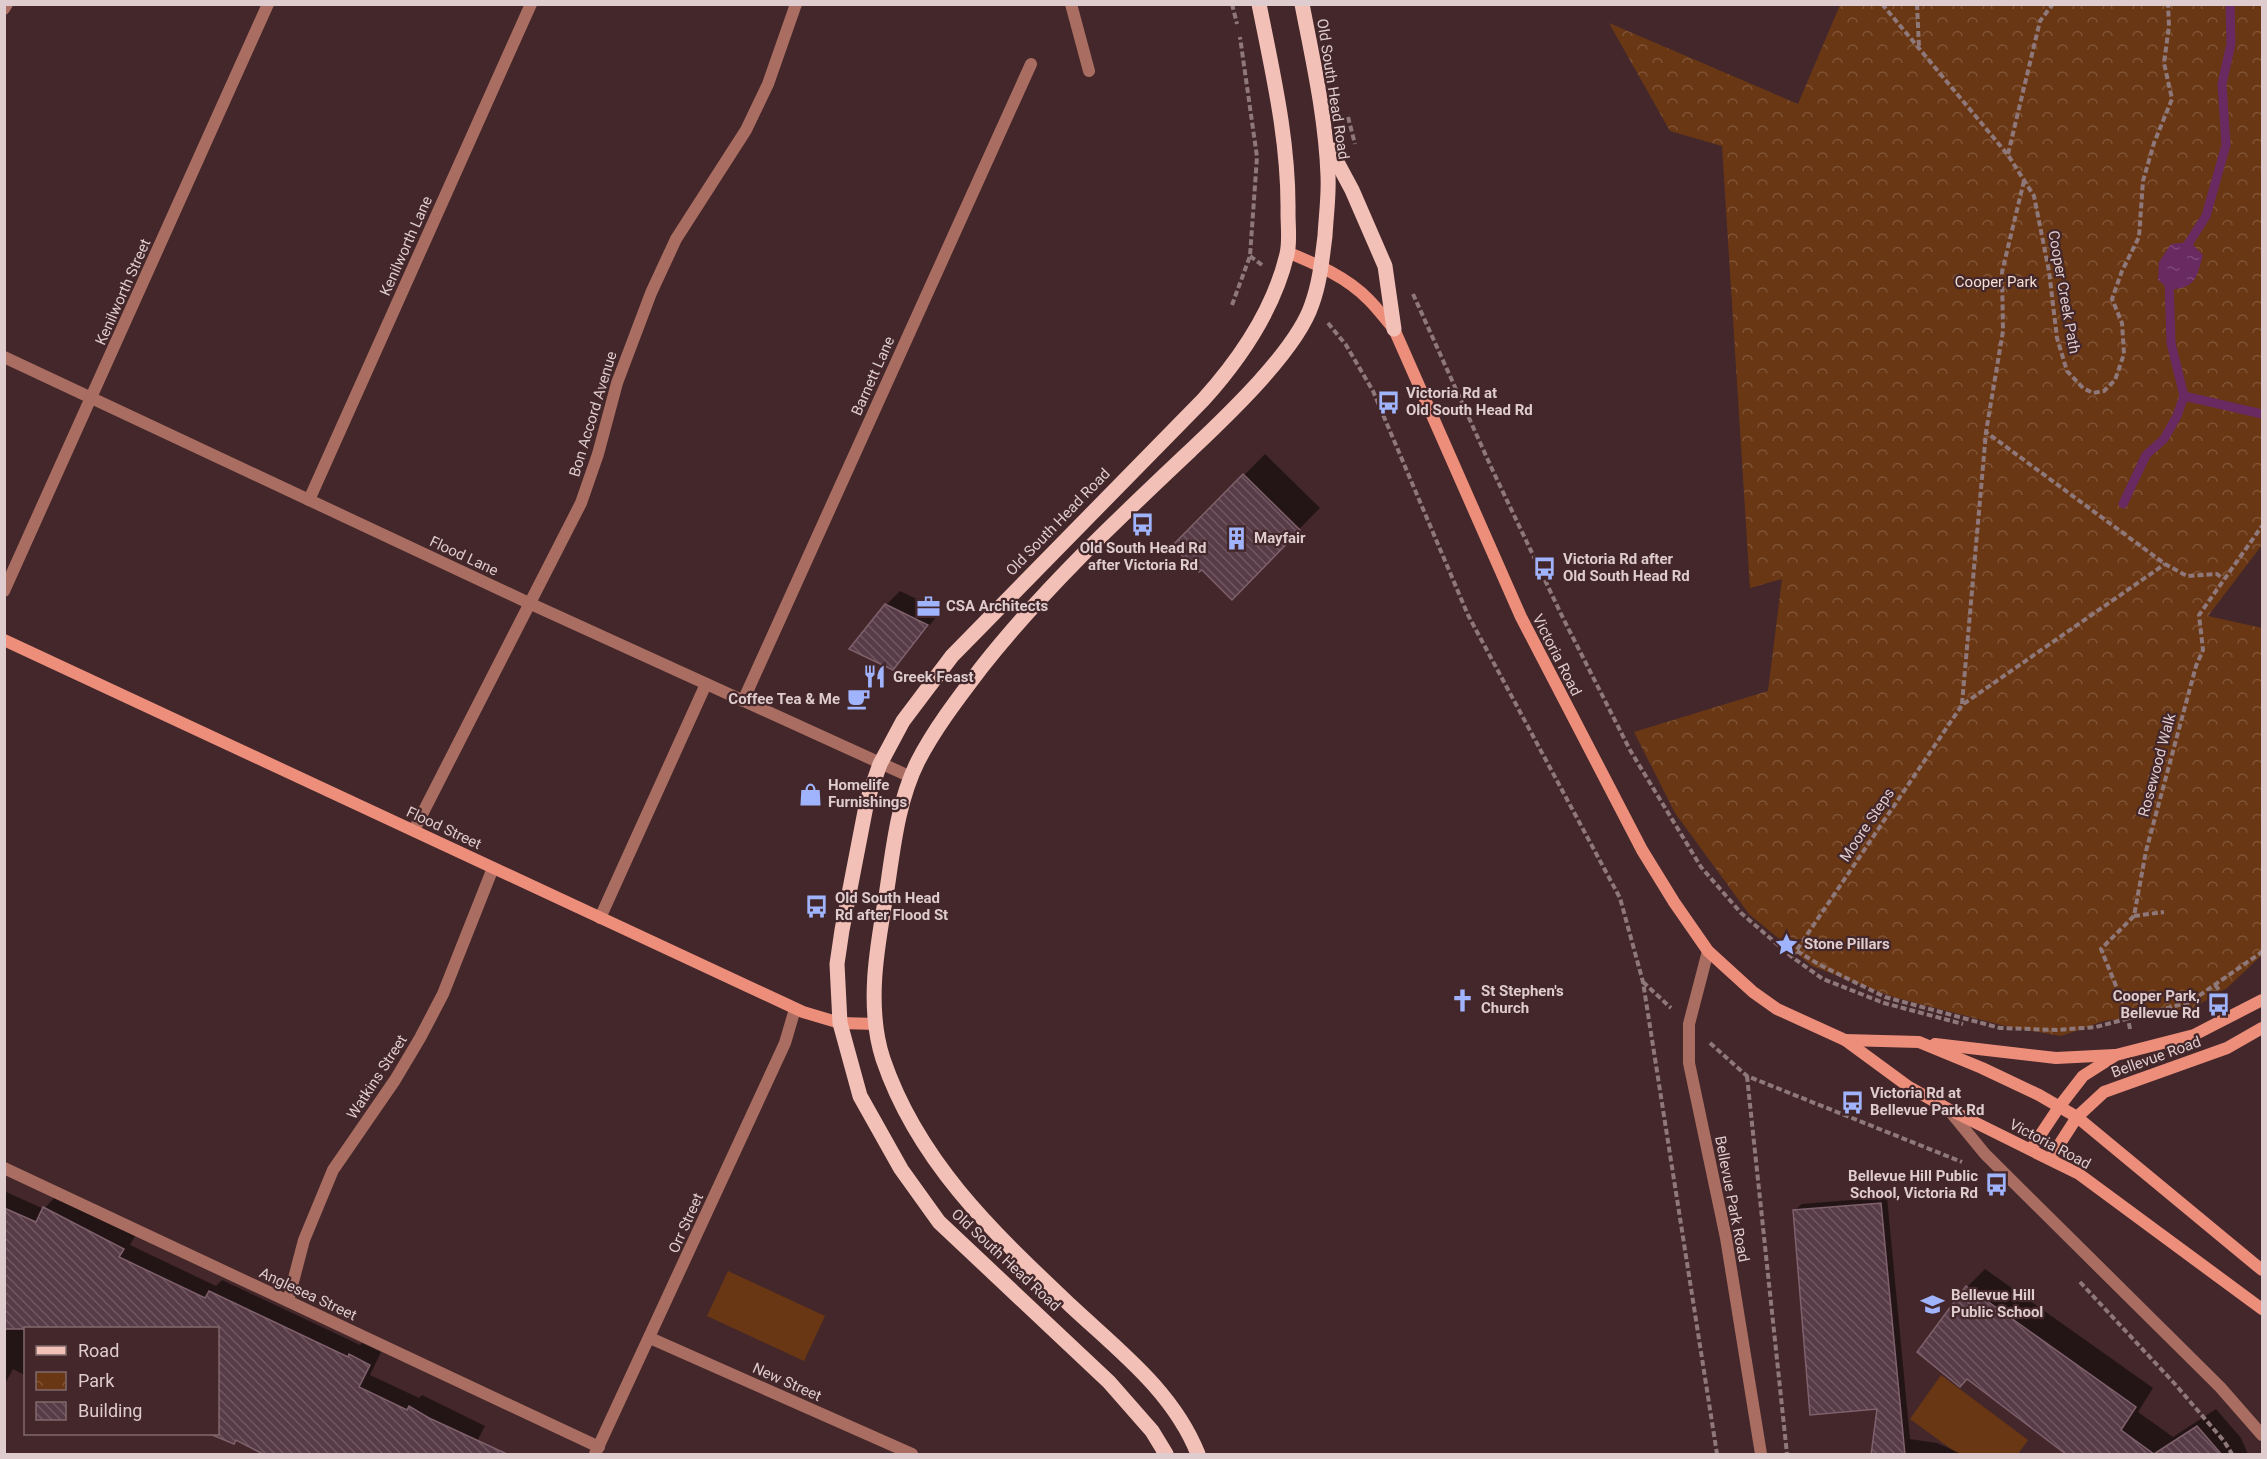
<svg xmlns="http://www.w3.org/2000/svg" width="2267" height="1459" viewBox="0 0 2267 1459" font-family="Roboto,sans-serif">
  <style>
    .park { fill: url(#park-crowns) }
    .pitch { fill: #6a3714 }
    .water { fill: url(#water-ripples) }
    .shadow { fill: #0007 }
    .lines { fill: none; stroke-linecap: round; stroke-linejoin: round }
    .stream { stroke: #692a61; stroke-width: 9 }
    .building { fill: url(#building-back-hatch); stroke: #7f616d; stroke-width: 1.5 }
    .path { stroke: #8f787a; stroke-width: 4; stroke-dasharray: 6 3; stroke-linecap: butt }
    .lane { stroke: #a96d61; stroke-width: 12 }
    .street { stroke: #a96d61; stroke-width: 12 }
    .secondary { stroke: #ed8e7b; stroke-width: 12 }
    .primary { stroke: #f2c0b6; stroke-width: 15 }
    .labels { text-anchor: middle; stroke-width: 4.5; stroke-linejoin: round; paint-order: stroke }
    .street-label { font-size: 15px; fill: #dfccce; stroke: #43272a }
    .park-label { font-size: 15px; fill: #f4dfd2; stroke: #43272a }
    .poi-label { font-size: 15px; font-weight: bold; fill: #dfccce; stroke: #43272a; text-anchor: start }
  </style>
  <defs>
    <pattern id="park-crowns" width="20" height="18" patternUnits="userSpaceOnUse" patternTransform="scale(1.5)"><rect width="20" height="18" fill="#6a3714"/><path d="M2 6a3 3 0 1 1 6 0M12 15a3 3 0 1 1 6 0" fill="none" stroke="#7f5335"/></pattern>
    <pattern id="water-ripples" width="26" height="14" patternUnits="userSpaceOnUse" patternTransform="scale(1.5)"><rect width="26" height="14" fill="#692a61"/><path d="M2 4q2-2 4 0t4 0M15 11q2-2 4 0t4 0" fill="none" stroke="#7e4876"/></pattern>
    <pattern id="building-back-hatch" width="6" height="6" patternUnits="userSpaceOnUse" patternTransform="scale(1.5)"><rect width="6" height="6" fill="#573c47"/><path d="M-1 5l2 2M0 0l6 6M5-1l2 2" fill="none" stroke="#6f5760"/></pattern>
  </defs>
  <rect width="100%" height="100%" fill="#43272a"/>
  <!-- park -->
  <path class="park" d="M1840,5H2262V545L2208,616L2262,628V955L2227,988L2193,1008L2104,1021L2061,1036L2005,1026L1893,997L1812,966L1749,914L1675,813L1634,732L1768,691L1782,579L1750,588L1722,146L1670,131L1609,23L1798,104Z"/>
  <!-- pitch -->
  <g class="pitch">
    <path d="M728,1271L825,1316L804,1361L707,1316Z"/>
    <path d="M1941,1375L2028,1440L2018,1454H1958L1910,1419Z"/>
  </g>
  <!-- water -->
  <path class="water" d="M2190,242L2203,255C2196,278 2197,287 2170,290L2158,280L2159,262L2171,244Z"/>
  <!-- shadow -->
  <g class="shadow">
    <path d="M1265,454L1320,508L1232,597L1202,568L1174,546Z"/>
    <path d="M900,591L941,611L907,653L893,668L886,605Z"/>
    <path d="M4,1191L44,1209L56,1196L135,1236L130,1245L216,1286L222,1280L360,1345L362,1343L381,1352L370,1375L419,1398L422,1395L485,1426L474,1447L237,1439L233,1443L213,1434H218V1328H26V1376L13,1369L4,1386Z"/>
    <path d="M1887,1197L1910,1439L1937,1443L1962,1454H1873L1879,1407L1795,1210L1802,1204Z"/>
    <path d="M1985,1269L2153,1388L2138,1412L2173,1437L2216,1409L2241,1438L2248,1454H2069L1967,1287Z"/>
  </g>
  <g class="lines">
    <!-- stream -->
    <g class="stream">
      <path d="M2183,252L2206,216L2226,145L2222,84L2231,44L2230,4"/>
      <path d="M2184,396L2262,414"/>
      <path d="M2123,504L2146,455L2164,439L2177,416L2184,396L2171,343L2169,279"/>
    </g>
  </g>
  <!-- building -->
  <g class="building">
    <path d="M1243,474L1300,530L1232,600L1202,570L1199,572L1172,546Z"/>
    <path d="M885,604L928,625L893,670L849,649Z"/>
    <path d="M1881,1203L1895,1351L1905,1455H1871L1877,1409L1810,1415L1793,1210Z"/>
    <path d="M43,1207L124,1249L119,1257L205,1298L209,1291L348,1357L349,1354L370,1365L359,1387L407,1410L409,1406L429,1418L509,1455H265L236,1440L234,1444L210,1434H218V1329H4V1208L36,1222Z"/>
    <path d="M1966,1286L2136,1407L2121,1430L2154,1454L2197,1426L2222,1455H2067L1967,1379L1960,1387L1917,1352Z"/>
  </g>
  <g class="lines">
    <!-- path -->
    <g class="path">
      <path d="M1232,4L1237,24"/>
      <path d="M1882,4L2008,155L2034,196L2049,271L2057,338L2067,371L2083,388L2093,393L2104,391L2115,380L2124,354L2122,323L2112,299L2122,271L2139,237L2143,181L2154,143L2172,99L2164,63L2169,26L2168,4"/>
      <path d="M1917,4L1919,47"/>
      <path d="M1348,117L1355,144"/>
      <path d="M2008,154L2040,21L2053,4"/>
      <path d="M2024,181L2002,272L2003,331L1986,432L2165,564L2187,576L2217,574L2223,579"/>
      <path d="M1250,256L1262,265"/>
      <path d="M1413,294L1492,469L1563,618L1630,750L1701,867L1741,913L1792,957L1823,979L1884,1003L1963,1024"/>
      <path d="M1232,305L1250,256L1257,157L1240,37"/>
      <path d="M1328,323L1346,345L1373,391L1468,615L1620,898L1643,982L1717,1454"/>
      <path d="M1962,704L1986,432"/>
      <path d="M2134,916L2164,912"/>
      <path d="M1797,951L1820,965L1885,997L2000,1028L2057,1030L2096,1027L2190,1002L2262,952"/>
      <path d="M1792,957L1962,705L2165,564"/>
      <path d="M1643,982L1671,1008"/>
      <path d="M2215,985L2220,991"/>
      <path d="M2130,1029L2127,1013L2101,949L2134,916L2146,851L2196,666L2203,650L2199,615L2262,526"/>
      <path d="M1710,1043L1747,1076L1962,1162"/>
      <path d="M1747,1076L1787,1454"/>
      <path d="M2080,1282L2174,1383L2224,1441L2232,1454"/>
    </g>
    <!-- lane -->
    <g class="lane">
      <path d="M1071,4L1089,71"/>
      <path d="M4,9L7,4"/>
      <path d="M4,357L531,604L911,777"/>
      <path d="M309,500L531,4"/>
      <path d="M743,701L1031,64"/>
      <path d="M600,918L706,684"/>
      <path d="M1948,1109L1985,1154L2220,1387L2262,1435"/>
      <path d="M650,1338L912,1454"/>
    </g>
    <!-- street -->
    <g class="street">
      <path d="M4,591L268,4"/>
      <path d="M414,830L581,503L598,454L617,383L651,293L676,239L746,130L768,84L796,4"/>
      <path d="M1708,951L1689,1024V1063L1726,1238L1761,1454"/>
      <path d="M4,1168L599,1447"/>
      <path d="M288,1301L304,1240L333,1170L395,1080L420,1038L443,994L493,868"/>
      <path d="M595,1454L785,1043L795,1009"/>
    </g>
    <!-- secondary -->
    <g class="secondary">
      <path d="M1287,252C1316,264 1347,277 1369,300C1378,309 1386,320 1394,329L1521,617L1642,850L1674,902L1708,951L1753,992L1777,1009L1845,1040L1909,1087L1948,1109L2079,1174L2262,1309"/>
      <path d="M4,640L803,1012L840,1023L877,1024"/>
      <path d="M1845,1040L1919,1042L1982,1068L2039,1095L2077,1117L2262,1270"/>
      <path d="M1935,1044L2056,1058L2115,1055"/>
      <path d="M2031,1149L2059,1107L2083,1076L2116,1055L2194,1035L2262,1000"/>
      <path d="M2050,1159L2077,1117L2104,1092L2227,1048L2262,1028"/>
    </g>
    <!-- primary -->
    <g class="primary">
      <path d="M1330,149L1352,190L1385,266L1394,329"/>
      <path d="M1166,1454L1152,1431L1109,1382L939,1222L901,1169L860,1096L840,1023L837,964L842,930L867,801L880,764L903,721L952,656L1203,400C1240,359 1274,309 1287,254C1290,242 1288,226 1288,213C1289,142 1273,74 1259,4"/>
      <path d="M1198,1454C1173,1391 1118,1350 1070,1305C993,1232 918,1162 883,1059C866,1007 877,947 886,896C893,851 897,803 918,761C935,728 959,697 981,668C1044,588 1118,519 1191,450C1227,416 1297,350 1312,304C1320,282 1322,259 1325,236C1326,216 1329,196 1328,176C1326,118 1313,61 1302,4"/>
    </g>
  </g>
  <!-- icons -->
  <defs>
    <symbol id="bus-bare" viewBox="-9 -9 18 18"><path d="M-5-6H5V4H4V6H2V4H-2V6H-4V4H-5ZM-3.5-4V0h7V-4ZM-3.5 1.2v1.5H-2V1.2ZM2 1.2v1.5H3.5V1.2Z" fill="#a0b3fd" stroke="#43272a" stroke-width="2.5" paint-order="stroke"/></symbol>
    <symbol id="building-bare" viewBox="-9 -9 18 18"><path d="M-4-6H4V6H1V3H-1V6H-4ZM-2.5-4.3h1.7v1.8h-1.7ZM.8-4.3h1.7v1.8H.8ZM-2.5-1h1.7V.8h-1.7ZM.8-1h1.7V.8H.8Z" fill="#a0b3fd" stroke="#43272a" stroke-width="2.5" paint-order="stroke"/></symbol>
    <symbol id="office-bare" viewBox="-9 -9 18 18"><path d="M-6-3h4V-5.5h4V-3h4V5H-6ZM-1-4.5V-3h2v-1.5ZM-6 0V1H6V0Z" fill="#a0b3fd" stroke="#43272a" stroke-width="2.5" paint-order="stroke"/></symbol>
    <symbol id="restaurant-bare" viewBox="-9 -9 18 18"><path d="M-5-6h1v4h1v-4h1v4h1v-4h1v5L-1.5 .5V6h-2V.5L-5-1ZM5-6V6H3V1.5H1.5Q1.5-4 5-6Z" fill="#a0b3fd" stroke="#43272a" stroke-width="2.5" paint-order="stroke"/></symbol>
    <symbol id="cafe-bare" viewBox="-9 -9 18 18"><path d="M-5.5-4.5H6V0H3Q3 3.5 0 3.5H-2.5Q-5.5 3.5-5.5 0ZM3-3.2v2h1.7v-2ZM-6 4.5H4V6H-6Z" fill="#a0b3fd" stroke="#43272a" stroke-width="2.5" paint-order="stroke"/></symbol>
    <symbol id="shop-bare" viewBox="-9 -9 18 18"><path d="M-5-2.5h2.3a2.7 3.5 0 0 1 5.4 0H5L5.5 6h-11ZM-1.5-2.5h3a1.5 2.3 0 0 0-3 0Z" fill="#a0b3fd" stroke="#43272a" stroke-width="2.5" paint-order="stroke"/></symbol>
    <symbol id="sight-bare" viewBox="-9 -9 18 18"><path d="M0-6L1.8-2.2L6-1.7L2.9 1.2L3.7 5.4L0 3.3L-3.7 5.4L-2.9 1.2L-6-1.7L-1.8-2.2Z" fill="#a0b3fd" stroke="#43272a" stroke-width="2.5" paint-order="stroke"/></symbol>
    <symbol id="church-bare" viewBox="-9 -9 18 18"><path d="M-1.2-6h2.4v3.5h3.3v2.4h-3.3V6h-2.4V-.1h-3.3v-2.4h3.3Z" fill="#a0b3fd" stroke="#43272a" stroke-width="2.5" paint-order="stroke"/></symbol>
    <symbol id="school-bare" viewBox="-9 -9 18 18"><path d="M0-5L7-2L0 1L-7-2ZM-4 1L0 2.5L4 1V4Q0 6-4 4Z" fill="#a0b3fd" stroke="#43272a" stroke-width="2.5" paint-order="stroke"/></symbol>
  </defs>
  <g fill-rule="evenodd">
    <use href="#bus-bare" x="1372" y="386" width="33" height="33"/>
    <use href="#bus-bare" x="1126" y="508" width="33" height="33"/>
    <use href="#building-bare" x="1220" y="522" width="33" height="33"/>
    <use href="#bus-bare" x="1528" y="552" width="33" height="33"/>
    <use href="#office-bare" x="912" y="590" width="33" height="33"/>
    <use href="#restaurant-bare" x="858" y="660" width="33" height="33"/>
    <use href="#cafe-bare" x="842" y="682" width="33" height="33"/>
    <use href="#shop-bare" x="794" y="778" width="33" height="33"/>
    <use href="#bus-bare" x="800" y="890" width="33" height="33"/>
    <use href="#sight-bare" x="1770" y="928" width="33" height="33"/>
    <use href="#church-bare" x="1446" y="984" width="33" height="33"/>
    <use href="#bus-bare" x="2202" y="988" width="33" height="33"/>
    <use href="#bus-bare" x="1836" y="1086" width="33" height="33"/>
    <use href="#bus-bare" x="1980" y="1168" width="33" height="33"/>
    <use href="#school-bare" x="1916" y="1288" width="33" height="33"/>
  </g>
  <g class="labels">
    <!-- street labels -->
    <g class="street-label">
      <text transform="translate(1333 89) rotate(81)" y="5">Old South Head Road</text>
      <text transform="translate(406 246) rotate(-66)" y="5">Kenilworth Lane</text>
      <text transform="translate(123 292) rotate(-66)" y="5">Kenilworth Street</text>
      <text transform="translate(2064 292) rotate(80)" y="5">Cooper Creek Path</text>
      <text transform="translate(873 376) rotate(-66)" y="5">Barnett Lane</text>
      <text transform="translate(593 414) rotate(-73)" y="5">Bon Accord Avenue</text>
      <text transform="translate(1058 522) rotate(-46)" y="5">Old South Head Road</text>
      <text transform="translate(464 556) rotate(25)" y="5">Flood Lane</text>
      <text transform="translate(1557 655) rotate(63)" y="5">Victoria Road</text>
      <text transform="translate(2157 765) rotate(-75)" y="5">Rosewood Walk</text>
      <text transform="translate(1867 825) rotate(-56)" y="5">Moore Steps</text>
      <text transform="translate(444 828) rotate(25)" y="5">Flood Street</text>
      <text transform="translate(2156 1057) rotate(-20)" y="5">Bellevue Road</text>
      <text transform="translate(377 1077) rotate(-57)" y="5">Watkins Street</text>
      <text transform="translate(2050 1144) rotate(28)" y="5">Victoria Road</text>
      <text transform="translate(1732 1199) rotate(79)" y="5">Bellevue Park Road</text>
      <text transform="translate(686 1223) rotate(-66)" y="5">Orr Street</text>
      <text transform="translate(1006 1260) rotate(43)" y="5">Old South Head Road</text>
      <text transform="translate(308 1294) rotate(25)" y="5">Anglesea Street</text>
      <text transform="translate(787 1382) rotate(24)" y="5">New Street</text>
    </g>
    <!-- park labels -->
    <g class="park-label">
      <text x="1996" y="287">Cooper Park</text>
    </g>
    <!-- poi labels -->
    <g class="poi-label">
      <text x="1406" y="398">Victoria Rd at<tspan x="1406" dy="17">Old South Head Rd</tspan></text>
      <text x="1254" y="543">Mayfair</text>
      <text x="1143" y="553" text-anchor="middle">Old South Head Rd<tspan x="1143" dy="17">after Victoria Rd</tspan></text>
      <text x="1563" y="564">Victoria Rd after<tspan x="1563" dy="17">Old South Head Rd</tspan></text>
      <text x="946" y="611">CSA Architects</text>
      <text x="893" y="682">Greek Feast</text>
      <text x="840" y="704" text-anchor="end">Coffee Tea &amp; Me</text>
      <text x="828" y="790">Homelife<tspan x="828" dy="17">Furnishings</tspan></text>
      <text x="835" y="903">Old South Head<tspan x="835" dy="17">Rd after Flood St</tspan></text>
      <text x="1804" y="949">Stone Pillars</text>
      <text x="1481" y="996">St Stephen's<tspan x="1481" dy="17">Church</tspan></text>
      <text x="2200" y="1001" text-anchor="end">Cooper Park,<tspan x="2200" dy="17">Bellevue Rd</tspan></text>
      <text x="1870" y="1098">Victoria Rd at<tspan x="1870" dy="17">Bellevue Park Rd</tspan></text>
      <text x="1978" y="1181" text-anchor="end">Bellevue Hill Public<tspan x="1978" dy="17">School, Victoria Rd</tspan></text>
      <text x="1951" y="1300">Bellevue Hill<tspan x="1951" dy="17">Public School</tspan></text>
    </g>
  </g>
  <!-- border -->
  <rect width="2267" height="1459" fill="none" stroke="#dfccce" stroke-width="12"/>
  <!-- legend -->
  <rect x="24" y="1327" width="195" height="108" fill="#43272a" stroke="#81696c" stroke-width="1.5"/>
  <rect x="36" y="1346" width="30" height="9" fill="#f2c0b6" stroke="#81696c" stroke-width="1.5"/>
  <text x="78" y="1357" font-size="18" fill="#dfccce">Road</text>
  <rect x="36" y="1372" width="30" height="18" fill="url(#park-crowns)" stroke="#81696c" stroke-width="1.5"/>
  <text x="78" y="1387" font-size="18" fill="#dfccce">Park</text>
  <rect x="36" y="1402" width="30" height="18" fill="url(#building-back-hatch)" stroke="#81696c" stroke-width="1.5"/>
  <text x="78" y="1417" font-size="18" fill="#dfccce">Building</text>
</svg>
